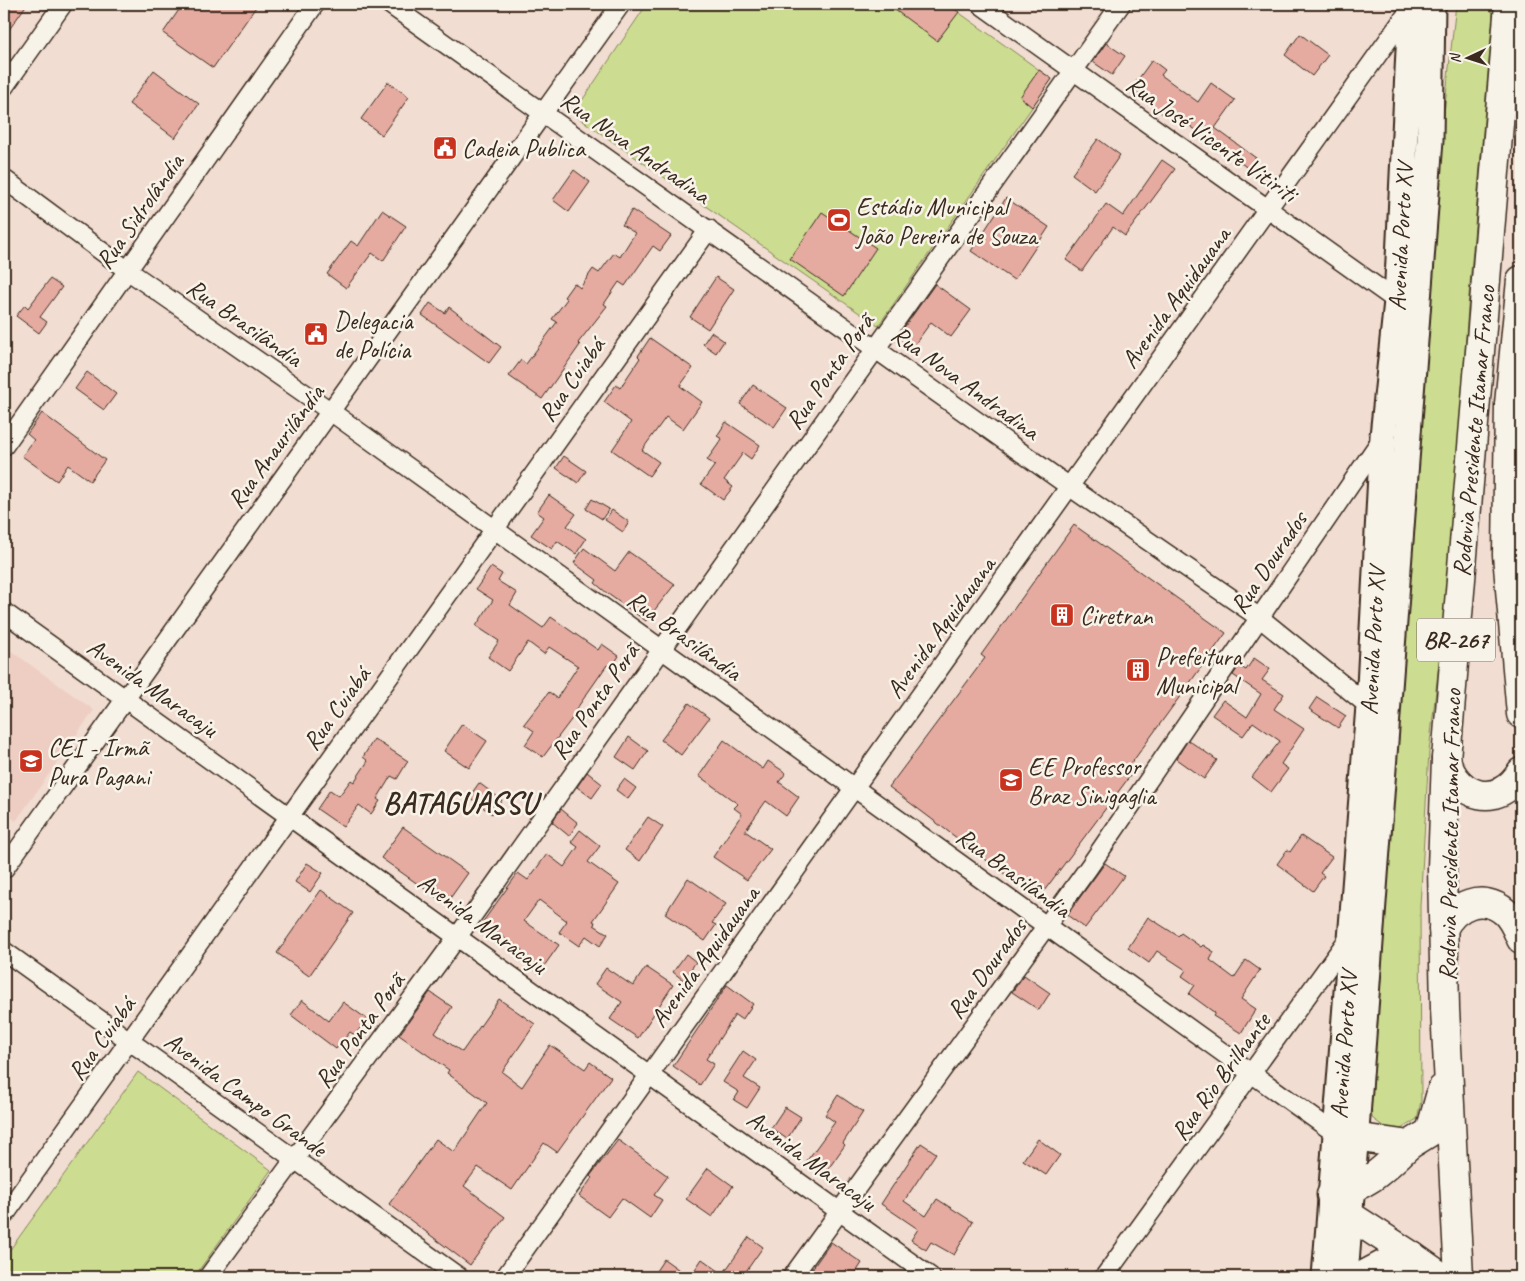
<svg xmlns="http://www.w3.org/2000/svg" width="1525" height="1281" viewBox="0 0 1525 1281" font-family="Caveat,sans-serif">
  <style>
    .built { fill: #eecec3 }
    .green { fill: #ccdd91; stroke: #848458 }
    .building { fill: #e5aba0; stroke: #3b2a1e }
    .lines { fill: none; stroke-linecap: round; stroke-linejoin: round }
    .street-casing { stroke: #3b2a1e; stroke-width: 21 }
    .secondary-casing { stroke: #3b2a1e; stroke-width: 29 }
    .highway-casing { stroke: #3b2a1e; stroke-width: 31 }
    .street { stroke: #f7f3e8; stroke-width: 18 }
    .secondary { stroke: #f7f3e8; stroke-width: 25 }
    .highway { stroke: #f7f3e8; stroke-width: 28 }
    .labels { text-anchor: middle; stroke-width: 5; stroke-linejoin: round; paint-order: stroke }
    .shield { fill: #f7f3e8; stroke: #73665b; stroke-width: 1 }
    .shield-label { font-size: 24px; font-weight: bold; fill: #3b2a1e }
    .street-label { font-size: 25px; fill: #3b2a1e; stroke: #f7f3e8 }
    .poi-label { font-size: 25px; fill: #3b2a1e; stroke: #f7f3e8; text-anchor: start }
    .district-label { font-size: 30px; font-weight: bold; letter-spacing: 1px; fill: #3b2a1e; stroke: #f7f3e8 }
  </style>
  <rect width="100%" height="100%" fill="#f2ddd2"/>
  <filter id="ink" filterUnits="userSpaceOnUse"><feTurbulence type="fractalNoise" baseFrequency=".02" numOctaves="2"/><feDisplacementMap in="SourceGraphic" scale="10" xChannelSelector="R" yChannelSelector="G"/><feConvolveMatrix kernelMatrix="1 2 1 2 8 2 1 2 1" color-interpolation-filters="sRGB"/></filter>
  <g filter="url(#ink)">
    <!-- built -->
    <path class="built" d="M4,646L94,710L16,821L4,813Z"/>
    <!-- green -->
    <g class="green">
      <path d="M647,4H947L1052,79L878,326L573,114Z"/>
      <path d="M1456,4H1485L1493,13L1468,307L1452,547L1429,752L1420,906L1421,1101L1417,1119L1401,1129L1388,1130L1372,1118L1370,1082L1378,1005L1418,350Z"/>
      <path d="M138,1072L271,1170L194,1277H4V1258Z"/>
    </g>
    <!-- building -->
    <g class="building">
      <path d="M4,4H27L4,37Z"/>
      <path d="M183,4H258L213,68L163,33Z"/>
      <path d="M887,4H947L959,12L937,41Z"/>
      <path d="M1300,34L1328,55L1312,76L1285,55Z"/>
      <path d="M1106,43L1125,56L1112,75L1093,62Z"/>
      <path d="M1152,60L1165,70L1161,75L1198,102L1211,83L1235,100L1215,128L1256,158L1249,169L1167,109L1163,114L1131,89Z"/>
      <path d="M154,70L199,104L175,138L129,104Z"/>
      <path d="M1039,70L1052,79L1032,107L1020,97Z"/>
      <path d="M388,82L409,97L382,135L361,119Z"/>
      <path d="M1098,139L1120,155L1095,191L1072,174Z"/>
      <path d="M1162,160L1175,169L1125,236L1113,227L1082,271L1066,260L1106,204L1123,216Z"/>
      <path d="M574,170L590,182L569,212L553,200Z"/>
      <path d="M1006,198L1049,227L1014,280L971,251Z"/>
      <path d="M382,210L406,226L383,261L372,253L346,288L327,274L351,241L358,246Z"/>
      <path d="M632,210L671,236L660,251L653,246L625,286L619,282L604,304L607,306L578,343L580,345L542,399L509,376L521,360L526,364L557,322L552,319L567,299L564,297L574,283L580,288L593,269L599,273L614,253L620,257L635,233L622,225Z"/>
      <path d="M822,212L876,248L844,296L790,259Z"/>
      <path d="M716,277L734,289L708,329L690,317Z"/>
      <path d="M50,279L62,287L40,317L47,322L39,333L16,316L25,305L28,308Z"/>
      <path d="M935,284L971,310L951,337L931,322L910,351L895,340Z"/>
      <path d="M430,303L445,313L449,307L501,347L489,363L422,315Z"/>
      <path d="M711,332L724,341L716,353L703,344Z"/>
      <path d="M650,338L693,368L680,386L702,402L683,429L666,417L642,450L659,462L649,476L612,450L631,422L604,402L616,385L620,388L640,358L638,356Z"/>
      <path d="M87,372L116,394L104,410L75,389Z"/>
      <path d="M753,385L787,408L774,427L740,404Z"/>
      <path d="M42,413L105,460L90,481L68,465L57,481L22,456L34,440L27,434Z"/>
      <path d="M726,422L760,445L751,459L743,453L724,480L733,487L723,500L701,484L715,465L707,460L722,439L717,436Z"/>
      <path d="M564,456L586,471L578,483L556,468Z"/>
      <path d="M549,495L576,514L567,526L586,539L576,554L557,541L552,549L531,535L544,517L537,512Z"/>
      <path d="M592,499L609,509L602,519L586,509Z"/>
      <path d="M612,510L629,522L623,532L605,520Z"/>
      <path d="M1074,525L1226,633L1128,768L1133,772L1038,899L889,787L985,658L981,655Z"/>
      <path d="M584,548L615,571L629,552L675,584L646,621L608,594L595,583L597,580L574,563Z"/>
      <path d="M491,567L502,574L498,581L517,593L510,605L543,628L551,617L598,650L602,644L619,656L611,668L607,665L575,711L577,712L543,757L525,745L534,731L524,724L549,692L557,698L578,666L549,647L544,654L528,642L508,671L488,657L499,641L476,626L493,600L476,589Z"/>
      <path d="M1254,658L1270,669L1262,680L1284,694L1274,709L1304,729L1281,764L1288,769L1271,792L1252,777L1280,741L1253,722L1243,736L1212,715L1223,700L1247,717L1261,694L1233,675L1239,666L1246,670Z"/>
      <path d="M1317,697L1346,716L1338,728L1309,709Z"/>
      <path d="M689,703L709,718L681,755L661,740Z"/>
      <path d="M462,724L487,741L469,768L444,751Z"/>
      <path d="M629,737L648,751L635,770L616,757Z"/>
      <path d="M374,739L408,761L397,779L391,776L377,799L380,801L371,814L359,805L343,827L317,809L330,790L339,796L351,780L354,782L368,761L363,757Z"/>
      <path d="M724,740L763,769L768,761L786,773L779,782L799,797L786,816L766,801L745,831L771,849L747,880L713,857L742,814L734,808L738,804L699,776Z"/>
      <path d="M1188,740L1217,760L1204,779L1176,759Z"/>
      <path d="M587,772L602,784L592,798L577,787Z"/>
      <path d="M624,779L636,788L628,799L616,790Z"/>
      <path d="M479,783L502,800L492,814L469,797Z"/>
      <path d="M561,809L578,823L569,836L552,822Z"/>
      <path d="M648,817L663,827L640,861L625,850Z"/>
      <path d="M403,827L468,873L446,904L381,858Z"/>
      <path d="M580,830L600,846L588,862L619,884L593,921L595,922L594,925L608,934L600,946L586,936L579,946L559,932L567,921L539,900L524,921L559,945L539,973L517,958L522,950L482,923L518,873L528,880L547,854L564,867L578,847L571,842Z"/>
      <path d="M1301,836L1332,857L1320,873L1324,876L1313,891L1277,864L1287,850L1290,852Z"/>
      <path d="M307,863L323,873L310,892L295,882Z"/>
      <path d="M1105,863L1124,876L1085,928L1067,915Z"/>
      <path d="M688,878L726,904L712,923L716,925L705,941L665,914Z"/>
      <path d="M321,890L353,913L309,976L277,953Z"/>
      <path d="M1148,917L1178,936L1181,933L1201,947L1203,945L1214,952L1210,960L1234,978L1246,960L1260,970L1241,999L1256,1009L1241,1033L1213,1016L1215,1013L1189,994L1195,985L1182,976L1186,970L1157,951L1149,963L1128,948Z"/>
      <path d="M686,954L696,962L683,980L673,972Z"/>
      <path d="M646,967L673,985L638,1038L610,1019L622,1002L595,984L606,968L633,986Z"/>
      <path d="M1024,975L1050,993L1039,1010L1012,992Z"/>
      <path d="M727,985L753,1004L742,1020L735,1015L706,1059L714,1064L700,1085L673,1066Z"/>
      <path d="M430,992L452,1007L435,1033L462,1052L499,999L535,1024L502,1072L522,1087L550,1045L585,1069L590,1062L611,1077L557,1152L544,1143L512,1190L478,1167L464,1186L505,1217L470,1265L389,1204L436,1139L454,1152L487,1103L447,1073L449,1070L399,1035Z"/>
      <path d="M302,1000L329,1021L343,1002L367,1019L355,1035L350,1032L336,1049L291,1015Z"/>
      <path d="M743,1051L756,1060L744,1078L760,1088L747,1108L734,1100L739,1092L723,1082Z"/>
      <path d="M838,1095L863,1112L843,1143L845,1145L824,1175L806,1162L835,1122L825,1115Z"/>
      <path d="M785,1107L801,1117L787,1139L771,1128Z"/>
      <path d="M1038,1139L1060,1155L1046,1175L1023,1160Z"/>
      <path d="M618,1140L668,1176L654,1195L662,1200L650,1218L622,1198L608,1217L579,1196L592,1178L590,1176Z"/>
      <path d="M921,1143L936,1153L904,1201L926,1216L937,1199L973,1222L954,1255L931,1242L926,1250L911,1240L918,1229L881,1204Z"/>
      <path d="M708,1168L733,1186L712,1217L686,1199Z"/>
      <path d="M749,1237L763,1247L742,1277H690L702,1259L723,1274Z"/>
      <path d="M831,1242L862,1263L853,1277H823L812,1269Z"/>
      <path d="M664,1259L689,1277H652Z"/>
    </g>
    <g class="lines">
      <defs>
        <g id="street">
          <path d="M389,4L1070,487L1260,618L1375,711"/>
          <path d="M980,4L1397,301L1406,303"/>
          <path d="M4,87L63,4"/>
          <path d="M4,179L127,270L330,411L1336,1134L1344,1135"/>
          <path d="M4,446L315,4"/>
          <path d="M4,612L931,1277"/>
          <path d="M4,869L621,4"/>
          <path d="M4,951L459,1277"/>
          <path d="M4,1216L709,229"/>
          <path d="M208,1277L458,936L1121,4"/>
          <path d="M505,1277L1411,8"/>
          <path d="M792,1277L1089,867L1383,437"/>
          <path d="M1104,1277L1351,935"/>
        </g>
        <g id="secondary">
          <path d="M1325,1277L1369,706L1383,436L1397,301L1410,29L1414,4"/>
          <path d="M1345,1277L1430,140L1432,4"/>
        </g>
        <g id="highway">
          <path d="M1521,280L1509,404L1507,555L1521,714"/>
          <path d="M1446,759C1457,799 1499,809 1521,772"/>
          <path d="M1443,929C1455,905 1482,893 1505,912C1513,919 1517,930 1521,939"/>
          <path d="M1354,1137L1409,1145L1430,1132L1442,1089"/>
          <path d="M1331,1195C1369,1186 1382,1170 1409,1145"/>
          <path d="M1332,1204L1412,1256"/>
          <path d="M1360,1277L1392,1260L1412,1256L1442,1277"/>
          <path d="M1459,1277L1445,1009L1442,868L1446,759L1509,4"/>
        </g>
      </defs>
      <!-- street casing -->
      <use href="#street" class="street-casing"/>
      <!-- secondary casing -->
      <use href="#secondary" class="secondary-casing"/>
      <!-- highway casing -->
      <use href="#highway" class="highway-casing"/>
      <!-- street -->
      <use href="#street" class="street"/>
      <!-- secondary -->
      <use href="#secondary" class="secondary"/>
      <!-- highway -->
      <use href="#highway" class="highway"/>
    </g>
  </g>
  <!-- icons -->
  <defs>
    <symbol id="civic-square" viewBox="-11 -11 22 22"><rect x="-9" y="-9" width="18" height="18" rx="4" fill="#c8321e" stroke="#f7f3e8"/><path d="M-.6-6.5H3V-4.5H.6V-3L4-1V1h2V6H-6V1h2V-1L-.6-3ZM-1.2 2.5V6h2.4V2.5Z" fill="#fff"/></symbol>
    <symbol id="stadium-square" viewBox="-11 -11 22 22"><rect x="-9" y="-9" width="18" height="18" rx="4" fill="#c8321e" stroke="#f7f3e8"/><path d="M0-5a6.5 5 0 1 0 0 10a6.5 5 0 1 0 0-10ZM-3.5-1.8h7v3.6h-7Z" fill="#fff"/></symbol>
    <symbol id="building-square" viewBox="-11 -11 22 22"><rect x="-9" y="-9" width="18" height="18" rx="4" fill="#c8321e" stroke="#f7f3e8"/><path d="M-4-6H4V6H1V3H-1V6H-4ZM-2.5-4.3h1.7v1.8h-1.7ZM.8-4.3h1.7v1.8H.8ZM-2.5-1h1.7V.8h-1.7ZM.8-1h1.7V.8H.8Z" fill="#fff"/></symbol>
    <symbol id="school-square" viewBox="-11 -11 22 22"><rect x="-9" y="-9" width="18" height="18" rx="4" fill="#c8321e" stroke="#f7f3e8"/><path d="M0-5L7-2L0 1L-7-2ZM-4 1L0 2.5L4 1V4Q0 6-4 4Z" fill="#fff"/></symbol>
  </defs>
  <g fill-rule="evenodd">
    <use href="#civic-square" x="431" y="134" width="28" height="28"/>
    <use href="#stadium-square" x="825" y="206" width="28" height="28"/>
    <use href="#civic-square" x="302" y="320" width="28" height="28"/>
    <use href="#building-square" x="1048" y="601" width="28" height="28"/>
    <use href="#building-square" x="1124" y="656" width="28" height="28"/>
    <use href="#school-square" x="17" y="747" width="28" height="28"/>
    <use href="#school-square" x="997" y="766" width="28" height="28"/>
  </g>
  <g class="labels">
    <!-- shield labels -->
    <rect class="shield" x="1417" y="618.5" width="78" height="43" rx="4"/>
    <g class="shield-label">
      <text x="1456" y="648">BR-267</text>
    </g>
    <!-- street labels -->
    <g class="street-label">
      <text transform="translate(1212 138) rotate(35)" y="9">Rua José Vicente Vitiriti</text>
      <text transform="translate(636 147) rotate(35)" y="9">Rua Nova Andradina</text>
      <text transform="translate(139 211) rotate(-55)" y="9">Rua Sidrolândia</text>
      <text transform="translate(1400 237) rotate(-87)" y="9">Avenida Porto XV</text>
      <text transform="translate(1175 297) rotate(-54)" y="9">Avenida Aquidauana</text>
      <text transform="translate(245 322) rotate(35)" y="9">Rua Brasilândia</text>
      <text transform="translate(829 371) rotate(-55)" y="9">Rua Ponta Porã</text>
      <text transform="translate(571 379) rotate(-55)" y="9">Rua Cuiabá</text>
      <text transform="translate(966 382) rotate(36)" y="9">Rua Nova Andradina</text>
      <text transform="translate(1473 431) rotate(-85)" y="9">Rodovia Presidente Itamar Franco</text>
      <text transform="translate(275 446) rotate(-54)" y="9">Rua Anaurilândia</text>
      <text transform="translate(1268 562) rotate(-56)" y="9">Rua Dourados</text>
      <text transform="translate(940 627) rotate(-54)" y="9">Avenida Aquidauana</text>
      <text transform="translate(685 635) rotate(36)" y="9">Rua Brasilândia</text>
      <text transform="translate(1372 641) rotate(-87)" y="9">Avenida Porto XV</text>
      <text transform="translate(153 687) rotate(35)" y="9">Avenida Maracaju</text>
      <text transform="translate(594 701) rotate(-55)" y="9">Rua Ponta Porã</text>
      <text transform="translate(336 708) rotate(-54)" y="9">Rua Cuiabá</text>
      <text transform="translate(1449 835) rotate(-89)" y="9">Rodovia Presidente Itamar Franco</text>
      <text transform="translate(1014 872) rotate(36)" y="9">Rua Brasilândia</text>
      <text transform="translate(483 923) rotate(36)" y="9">Avenida Maracaju</text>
      <text transform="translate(704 956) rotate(-54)" y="9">Avenida Aquidauana</text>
      <text transform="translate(986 968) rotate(-54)" y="9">Rua Dourados</text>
      <text transform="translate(359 1030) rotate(-54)" y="9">Rua Ponta Porã</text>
      <text transform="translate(101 1038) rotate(-54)" y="9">Rua Cuiabá</text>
      <text transform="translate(1343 1045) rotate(-86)" y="9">Avenida Porto XV</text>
      <text transform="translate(1220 1076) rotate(-54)" y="9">Rua Rio Brilhante</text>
      <text transform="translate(246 1094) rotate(36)" y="9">Avenida Campo Grande</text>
      <text transform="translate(812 1160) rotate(36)" y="9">Avenida Maracaju</text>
    </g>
    <!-- poi labels -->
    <g class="poi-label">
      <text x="462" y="157">Cadeia Publica</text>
      <text x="856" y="215">Estádio Municipal<tspan x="856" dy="29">João Pereira de Souza</tspan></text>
      <text x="334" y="329">Delegacia<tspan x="334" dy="29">de Polícia</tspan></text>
      <text x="1080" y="624">Ciretran</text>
      <text x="1156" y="665">Prefeitura<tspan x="1156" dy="29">Municipal</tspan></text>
      <text x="48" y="756">CEI - Irmã<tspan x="48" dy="29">Pura Pagani</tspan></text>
      <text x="1028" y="775">EE Professor<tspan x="1028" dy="29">Braz Sinigaglia</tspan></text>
    </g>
    <!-- district labels -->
    <g class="district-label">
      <text x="460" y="813">BATAGUASSU</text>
    </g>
  </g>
  <!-- margin -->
  <rect width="1525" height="1281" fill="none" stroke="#f7f3e8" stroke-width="20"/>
  <rect x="10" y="10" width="1505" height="1261" fill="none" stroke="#3b2a1e" stroke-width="2" filter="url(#ink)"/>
  <!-- north arrow -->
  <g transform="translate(1468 58) rotate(266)" stroke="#f7f3e8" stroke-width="4" paint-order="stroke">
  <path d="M0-4L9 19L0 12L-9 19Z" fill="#3b2a1e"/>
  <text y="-8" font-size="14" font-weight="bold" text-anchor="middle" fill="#3b2a1e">N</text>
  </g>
</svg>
